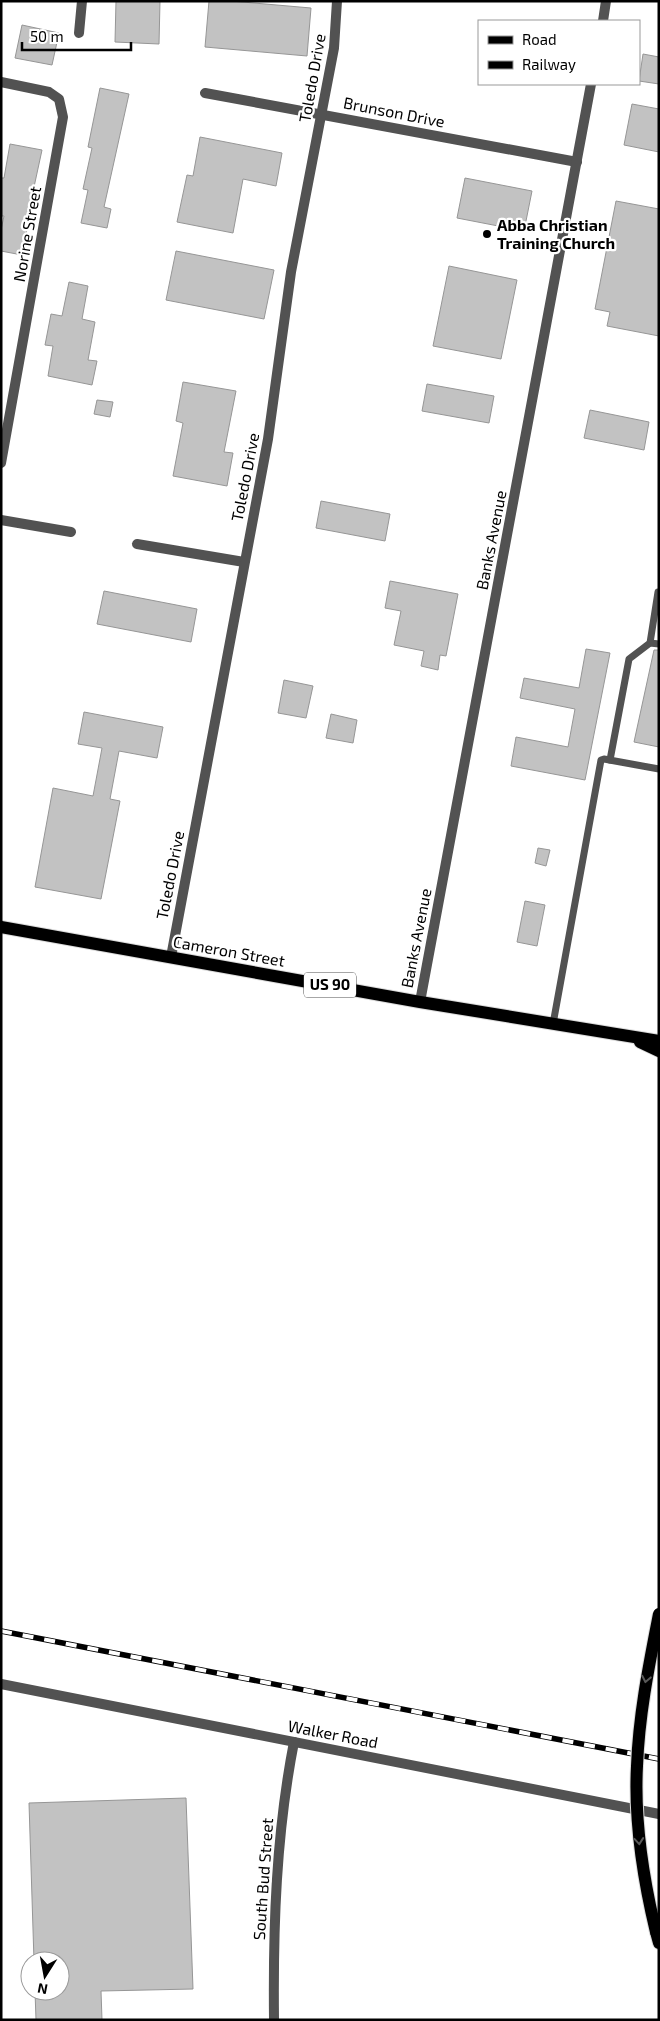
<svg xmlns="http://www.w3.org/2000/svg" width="660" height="2021" viewBox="0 0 660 2021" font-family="'Exo 2',sans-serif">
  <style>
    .building { fill: #c2c2c2; stroke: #969696 }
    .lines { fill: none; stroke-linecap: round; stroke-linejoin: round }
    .primary-casing { stroke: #dbdbdb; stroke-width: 14 }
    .service { stroke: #525252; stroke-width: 7 }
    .minor { stroke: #525252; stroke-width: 10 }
    .primary { stroke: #000; stroke-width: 12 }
    .rail-casing { stroke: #000; stroke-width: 5.5 }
    .rail { stroke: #fff; stroke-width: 4; stroke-dasharray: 11; stroke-linecap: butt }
    .primary-bridge-casing { stroke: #dbdbdb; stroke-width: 14; stroke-linecap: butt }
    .primary-bridge { stroke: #000; stroke-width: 12 }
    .oneway { stroke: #595959 }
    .poi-dot { fill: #000; stroke: #fff; stroke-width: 2 }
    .labels { text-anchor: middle; stroke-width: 4.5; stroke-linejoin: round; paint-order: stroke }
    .shield { fill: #fff; stroke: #4c4c4c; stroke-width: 1 }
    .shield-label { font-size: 15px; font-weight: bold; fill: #000 }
    .street-label { font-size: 16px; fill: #000; stroke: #fff }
    .poi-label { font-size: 16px; font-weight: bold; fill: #000; stroke: #fff; text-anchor: start }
  </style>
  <rect width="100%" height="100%" fill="#fff"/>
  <!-- building -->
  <g class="building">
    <path d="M116,1H160L159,44L115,42Z"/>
    <path d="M209,1H231L311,8L307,56L205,47Z"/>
    <path d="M22,25L59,33L52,65L15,58Z"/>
    <path d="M643,54L659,57V84L639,81Z"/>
    <path d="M100,88L129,94L104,207L111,209L107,228L81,223L88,190L83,189L92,148L88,147Z"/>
    <path d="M632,104L659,109V152L624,145Z"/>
    <path d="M200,137L282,153L276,186L243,179L233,233L177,222L187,175L193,176Z"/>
    <path d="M10,144L42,150L26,224H28L22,255L1,251V230L4,216H1V178H4Z"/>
    <path d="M465,178L532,191L524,231L457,218Z"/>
    <path d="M616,201L659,209V336L607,326L610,312L595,309Z"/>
    <path d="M176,251L274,270L264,319L166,300Z"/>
    <path d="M449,266L517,280L501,359L433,346Z"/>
    <path d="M69,282L88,286L82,319L95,322L88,360L97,361L92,385L48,376L53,346L45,345L51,314L62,316Z"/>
    <path d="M183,382L236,391L224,452L233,453L227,486L173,476L183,423L176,421Z"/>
    <path d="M427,384L494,396L489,423L422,411Z"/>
    <path d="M97,400L113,402L110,417L94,414Z"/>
    <path d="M590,410L649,422L644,450L584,438Z"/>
    <path d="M321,501L390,514L385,541L316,528Z"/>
    <path d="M390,581L458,594L446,656L440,655L438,670L421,666L424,651L394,645L401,611L385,608Z"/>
    <path d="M104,591L197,609L191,642L97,624Z"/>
    <path d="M586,649L610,653L585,780L511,766L516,737L568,747L575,709L520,698L524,678L579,688Z"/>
    <path d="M654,650H659V747L634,742Z"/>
    <path d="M284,680L313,686L306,718L278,713Z"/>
    <path d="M84,712L163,727L157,758L119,751L110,799L120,801L101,899L35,887L53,788L93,796L102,748L78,744Z"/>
    <path d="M331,714L357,720L353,743L326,738Z"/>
    <path d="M538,848L550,850L546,866L535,863Z"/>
    <path d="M525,901L545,905L537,946L517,942Z"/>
    <path d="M186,1798L193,1989L101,1991L102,2020H36L35,1991H60V1961H34L29,1803Z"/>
  </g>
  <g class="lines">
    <defs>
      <g id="primary">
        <path d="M1,927L420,1002L659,1041"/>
        <path d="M640,1042L659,1051"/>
        <path d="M656,1932L659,1943"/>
      </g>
    </defs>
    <!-- primary casing -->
    <use href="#primary" class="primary-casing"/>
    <!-- service -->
    <g class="service">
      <path d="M650,643L659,644"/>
      <path d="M610,760L629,659L650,643L658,592"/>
      <path d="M553,1024L601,760L604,759L659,769"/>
    </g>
    <!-- minor -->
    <g class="minor">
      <path d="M603,21L606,1"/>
      <path d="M79,33L82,1"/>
      <path d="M1,82L49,92L59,99L63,117L1,463"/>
      <path d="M205,93L577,162"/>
      <path d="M1,520L71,532"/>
      <path d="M137,544L244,562"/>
      <path d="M171,957L268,439L291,272L334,48L337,1"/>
      <path d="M420,1002L591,84"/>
      <path d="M1,1684L659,1814"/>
      <path d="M274,2020C273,1927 276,1834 294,1742"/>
    </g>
    <!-- primary -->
    <use href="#primary" class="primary"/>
    <defs>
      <path id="rail" d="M1,1631L659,1759"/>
    </defs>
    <!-- rail casing -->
    <use href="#rail" class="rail-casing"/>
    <!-- rail -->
    <use href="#rail" class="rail"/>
    <defs>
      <path id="primary-bridge" d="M656,1932C643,1878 634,1822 637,1766C639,1714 649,1665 659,1614"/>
    </defs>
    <!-- primary-bridge casing -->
    <use href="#primary-bridge" class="primary-bridge-casing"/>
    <!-- primary-bridge -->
    <use href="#primary-bridge" class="primary-bridge"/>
  </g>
  <!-- one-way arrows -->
  <defs><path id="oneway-chevron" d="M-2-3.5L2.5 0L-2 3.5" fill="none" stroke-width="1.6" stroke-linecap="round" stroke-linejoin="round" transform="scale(1.25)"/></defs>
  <g class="oneway">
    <use href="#oneway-chevron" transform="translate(646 1679) rotate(101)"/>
    <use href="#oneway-chevron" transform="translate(639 1841) rotate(85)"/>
  </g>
  <!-- markers -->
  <circle class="poi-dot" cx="487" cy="234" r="5"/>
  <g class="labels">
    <!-- shield labels -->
    <rect class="shield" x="304" y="972.5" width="52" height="25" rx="4"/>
    <g class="shield-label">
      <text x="330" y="990">US 90</text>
    </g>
    <!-- street labels -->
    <g class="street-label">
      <text transform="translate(312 78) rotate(-80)" y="6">Toledo Drive</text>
      <text transform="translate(394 112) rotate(11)" y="6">Brunson Drive</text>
      <text transform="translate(27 234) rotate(-80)" y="6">Norine Street</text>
      <text transform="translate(245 477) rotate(-79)" y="6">Toledo Drive</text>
      <text transform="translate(491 540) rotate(-79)" y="6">Banks Avenue</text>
      <text transform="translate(170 875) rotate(-79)" y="6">Toledo Drive</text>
      <text transform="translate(416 938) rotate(-79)" y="6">Banks Avenue</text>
      <text transform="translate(229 951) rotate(10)" y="6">Cameron Street</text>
      <text transform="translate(333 1734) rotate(11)" y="6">Walker Road</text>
      <text transform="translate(263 1879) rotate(-86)" y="6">South Bud Street</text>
    </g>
    <!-- poi labels -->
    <g class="poi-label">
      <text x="497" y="231">Abba Christian<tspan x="497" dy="18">Training Church</tspan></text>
    </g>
  </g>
  <!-- border -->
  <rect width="660" height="2021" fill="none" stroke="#000000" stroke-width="5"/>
  <!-- legend -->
  <rect x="478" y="20" width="162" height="65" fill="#ffffff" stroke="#999999"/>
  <rect x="488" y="36" width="25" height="8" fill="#000000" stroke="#999999"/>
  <text x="522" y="45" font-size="15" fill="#000000">Road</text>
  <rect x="488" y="61" width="25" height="8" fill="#000000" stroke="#999999"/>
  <text x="522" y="70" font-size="15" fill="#000000">Railway</text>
  <!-- north arrow -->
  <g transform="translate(45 1976) rotate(191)"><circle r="24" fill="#ffffff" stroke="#999999"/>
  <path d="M0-4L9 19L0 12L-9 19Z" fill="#000000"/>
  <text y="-8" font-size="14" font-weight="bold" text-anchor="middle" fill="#000000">N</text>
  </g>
  <!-- scale -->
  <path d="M22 42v8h109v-8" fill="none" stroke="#000000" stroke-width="2.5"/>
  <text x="30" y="42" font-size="15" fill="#000000" stroke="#ffffff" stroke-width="4" paint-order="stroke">50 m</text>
</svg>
